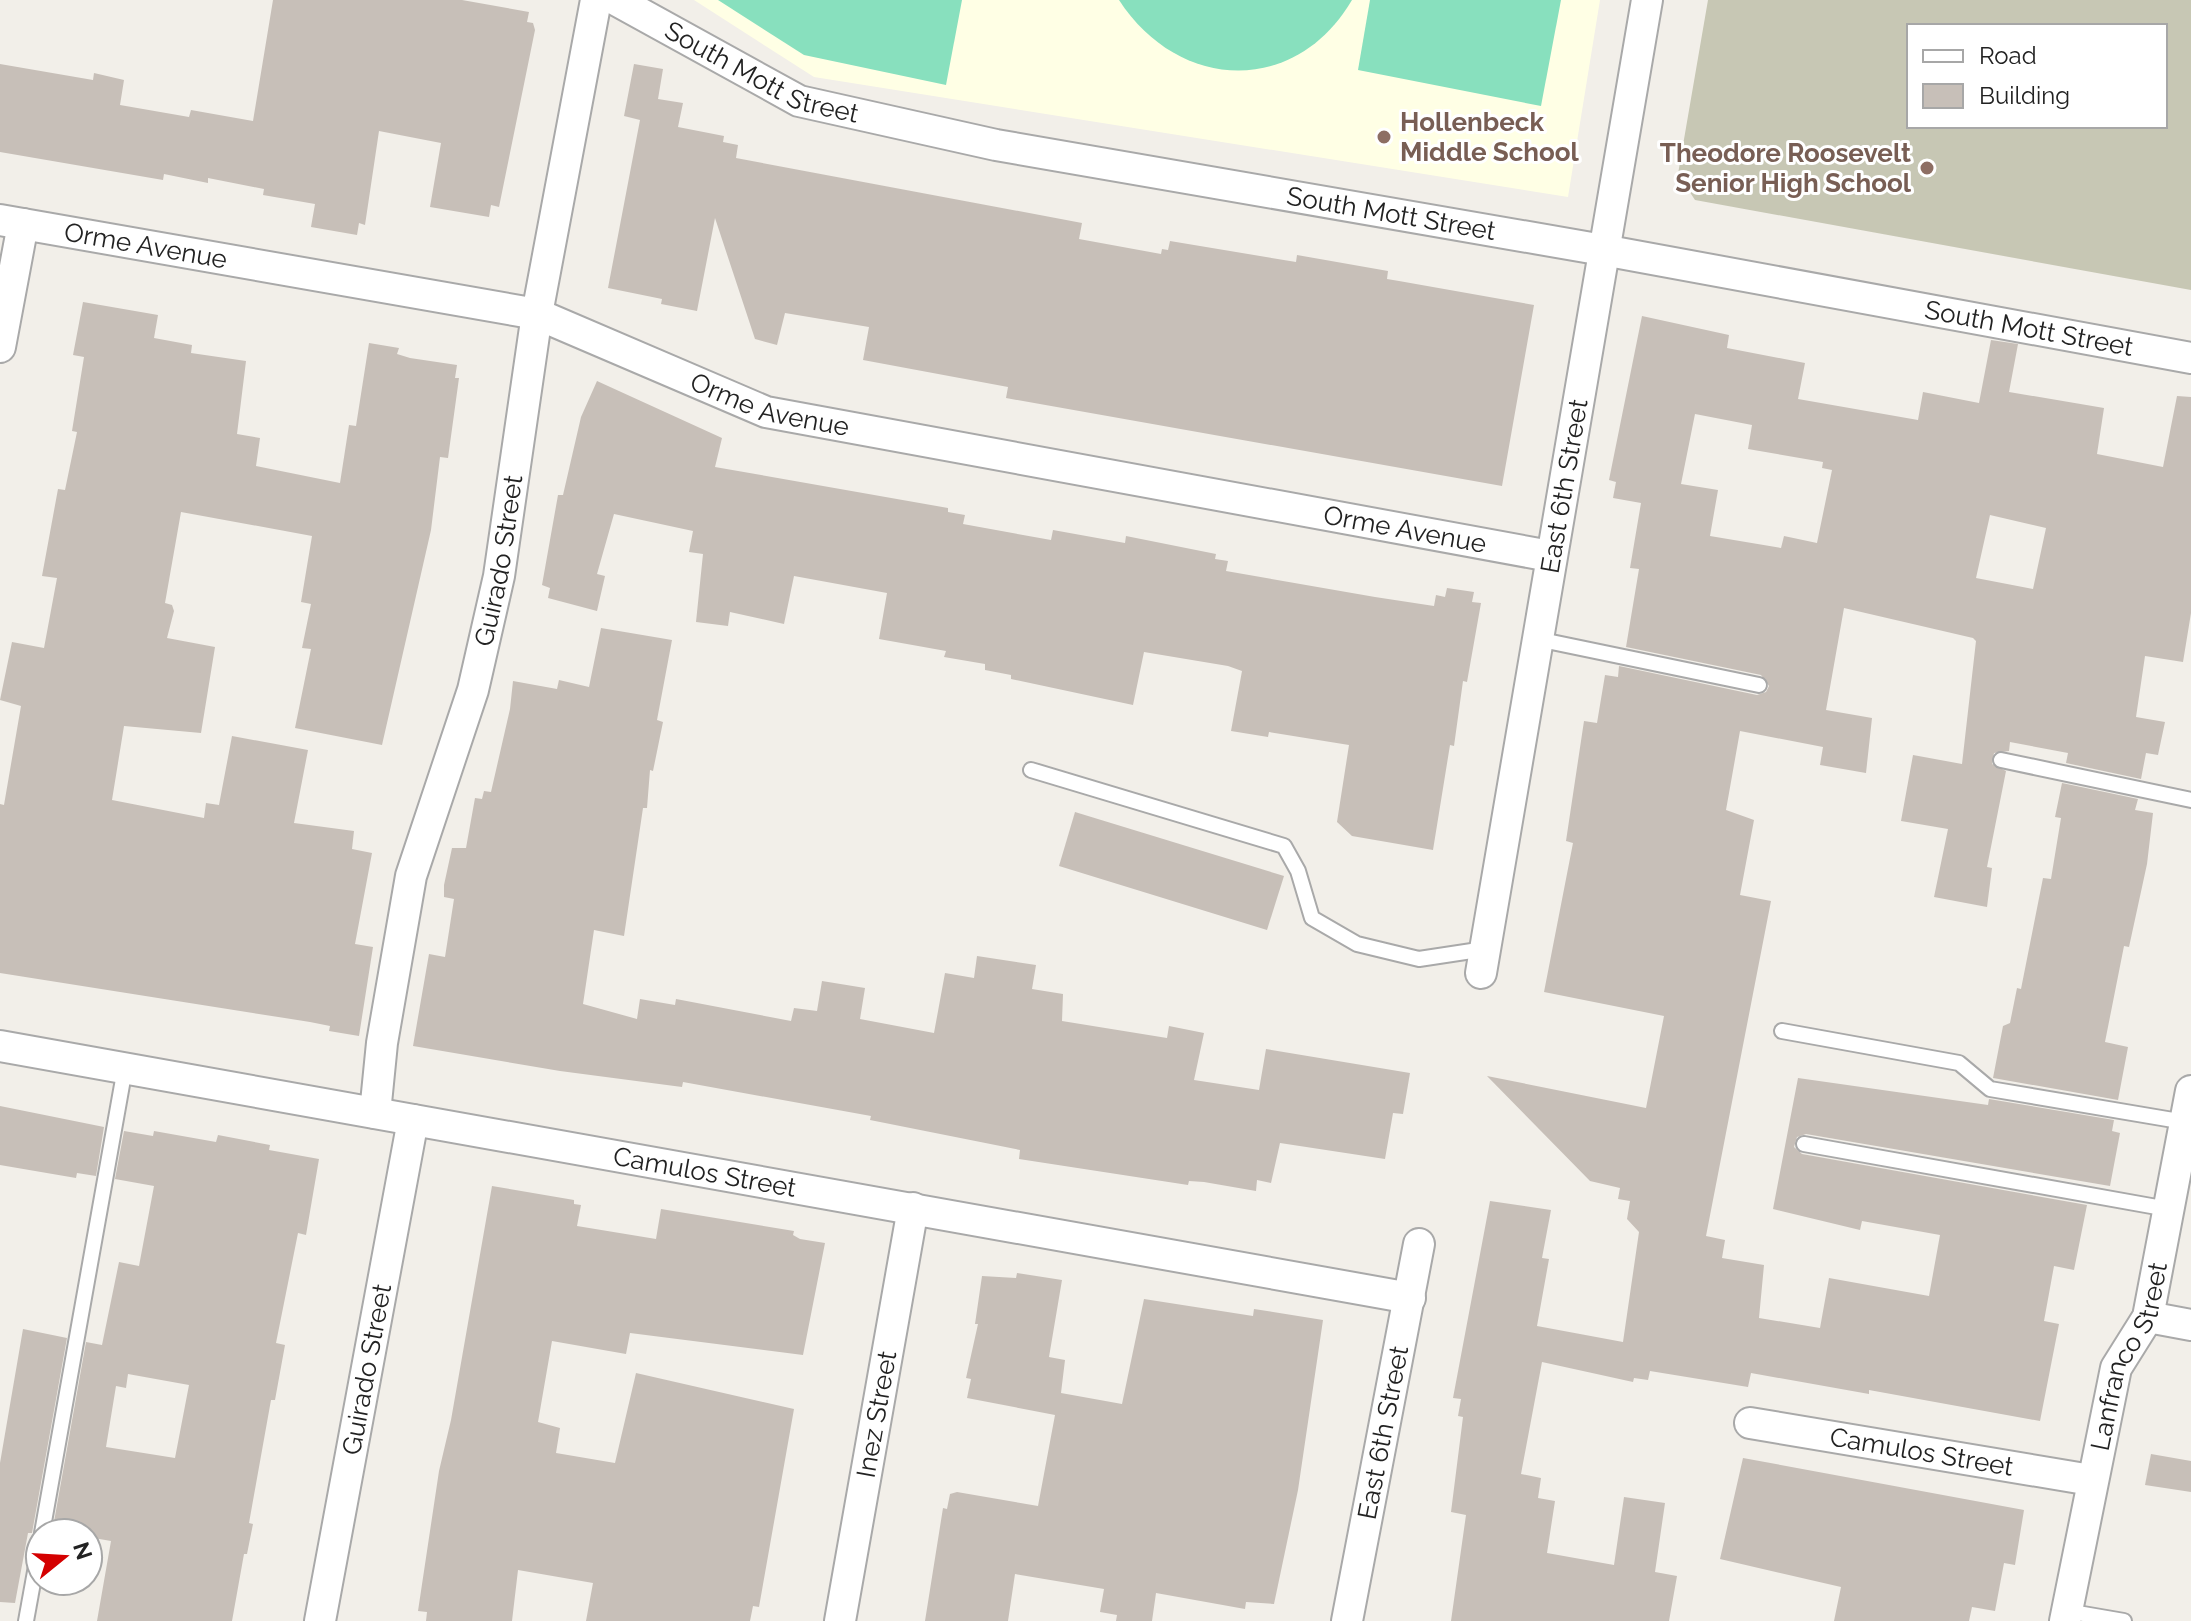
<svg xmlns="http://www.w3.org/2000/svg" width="2191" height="1621" viewBox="0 0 2191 1621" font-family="Raleway,sans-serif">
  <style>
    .education { fill: #ffffe5 }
    .construction { fill: #c7c7b4; fill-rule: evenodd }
    .pitch { fill: #88e0be }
    .building { fill: #c7bfb8; fill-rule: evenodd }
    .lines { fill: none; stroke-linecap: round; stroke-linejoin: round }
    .service-casing { stroke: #a9a9a9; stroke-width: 18 }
    .minor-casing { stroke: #a9a9a9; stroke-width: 34 }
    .service { stroke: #fff; stroke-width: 14 }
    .minor { stroke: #fff; stroke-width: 30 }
    .education-dot { fill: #8d6e63; stroke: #fff; stroke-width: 3 }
    .labels { text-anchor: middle; stroke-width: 6; stroke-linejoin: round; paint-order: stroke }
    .street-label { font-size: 26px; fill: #222; stroke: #fff }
    .education-label { font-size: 26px; font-weight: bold; fill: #785e54; stroke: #fff; text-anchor: start }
  </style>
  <rect width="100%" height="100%" fill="#f2efe9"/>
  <!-- education -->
  <path class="education" d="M694,0H1600L1568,197L814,77Z"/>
  <!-- construction -->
  <path class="construction" d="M1708,0H2191V290L1695,200L1678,174ZM1909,26H2165V126H1909Z"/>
  <!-- pitch -->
  <g class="pitch">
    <path d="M718,0H962L946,85L804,55Z"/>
    <path d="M1119,0H1352C1295,97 1178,91 1119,0Z"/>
    <path d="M1370,0H1561L1541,106L1358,70Z"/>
  </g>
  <!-- building -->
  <g class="building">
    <path d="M273,0H462L529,12L527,22L533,23L535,30L499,207L491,205L489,217L430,207L441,143L379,131L365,225L359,223L357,235L311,227L315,204L263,195L264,189L208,178V183L164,174L163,180L0,152V64L93,80L94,73L124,80L120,105L189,117L191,110L253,121Z"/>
    <path d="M634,64L663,69L658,99L683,103L678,127L724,136L723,142L738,145L736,158L1082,223L1079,239L1161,254L1162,249L1168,250L1170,241L1296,262L1297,255L1388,271L1387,279L1399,281L1534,305L1502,486L1006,398L1008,387L863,360L869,327L785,313L777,345L755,339L715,218L697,311L661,304L662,299L608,288L640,120L624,116Z"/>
    <path d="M83,302L158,315L154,338L192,345L191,353L246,361L237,434L260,438L256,466L340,483L349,425L356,426L369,343L399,348L397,354L410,358L457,365L455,378H459L448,458L440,457L431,530L382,745L295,728L311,649L302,648L311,604L301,602L312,536L181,512L165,603L172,605L174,611L167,638L215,647L201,733L124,726L112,800L204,818L206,803L219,805L232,736L308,750L294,823L354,831L352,849L372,853L355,944L373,947L359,1036L329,1031L330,1026L310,1022L0,973V804L4,805L21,706L0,700L12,642L44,648L57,578L42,576L58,489L65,490L77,432L72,431L84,357L73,355Z"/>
    <path d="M1642,316L1729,335L1727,348L1805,363L1798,399L1918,420L1923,392L1979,403L1991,340L2018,344L2009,392L2104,408L2097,454L2163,467L2177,396L2191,397V613L2183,662L2145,656L2136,717L2165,722L2158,755L2146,753L2141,779L2066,763L2068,753L2010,742L2009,751L1994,753L1992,764L2006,771L1987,867L1992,868L1987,907L1934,897L1948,829L1901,821L1913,755L1962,764L1976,641L1973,638L1844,608L1826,710L1872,718L1866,773L1820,765L1823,747L1740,731L1726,810L1754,820L1740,895L1771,901L1706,1236L1725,1240L1722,1258L1764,1265L1759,1318L1820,1328L1829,1278L1929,1296L1940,1235L1862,1221L1860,1230L1773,1209L1798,1078L1988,1105L1989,1099L2114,1120L2112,1131L2120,1133L2110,1186L1806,1134L1797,1137L1794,1147L1802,1154L2087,1205L2074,1270L2054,1266L2044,1321L2059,1324L2040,1421L1869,1390V1394L1751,1373L1748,1387L1650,1371L1648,1380L1634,1378L1633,1382L1542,1362L1521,1474L1541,1478L1538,1498L1555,1501L1547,1553L1614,1565L1624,1497L1665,1503L1655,1572L1677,1576L1669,1621H1451L1466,1515L1451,1512L1463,1417L1458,1416L1461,1399L1453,1398L1490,1201L1551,1210L1542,1258L1549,1259L1537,1326L1623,1342L1639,1232L1627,1219L1630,1201L1618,1199L1620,1188L1590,1181L1487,1076L1646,1108L1664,1016L1544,992L1573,843L1566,841L1584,721L1597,723L1605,675L1618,677L1619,666L1757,695L1766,692L1769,686L1761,675L1626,647L1639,569L1630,568L1641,503L1613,498L1616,482L1609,480ZM1695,414L1752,425L1748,449L1823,462L1822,468L1832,470L1817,543L1784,536L1781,548L1710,536L1718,490L1681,484ZM1990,515L2046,528L2033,589L1976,578Z"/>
    <path d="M597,381L722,438L715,467L948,508V512L965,515L963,524L1051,540L1053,530L1125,543L1126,536L1216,554L1215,559L1228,561L1226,571L1375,597L1434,606L1436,595L1445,597L1447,588L1474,592L1472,602L1481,603L1467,682L1463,681L1454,746L1450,745L1433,850L1352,836L1337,822L1349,745L1269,732L1268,737L1231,731L1242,671L1228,666L1144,652L1133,705L1011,679V675L985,670V664L944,657L946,651L879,639L887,593L794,576L784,624L730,612L728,626L696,622L703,554L689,552L693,531L614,514L597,574L605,576L597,611L548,598L550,588L542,585L558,495H563L581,417Z"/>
    <path d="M601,628L672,640L657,720L663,722L653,771L650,770L647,808H643L624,936L594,930L583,1004L637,1019L640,999L675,1005L676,999L791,1021L794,1008L817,1011L822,981L865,988L860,1019L934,1033L945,973L974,978L977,956L1036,965L1032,989L1063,994L1062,1021L1167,1038L1169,1026L1204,1033L1194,1080L1259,1090L1266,1049L1410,1073L1403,1114L1393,1113L1385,1159L1280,1143L1271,1183L1257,1180L1256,1191L1204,1182L1189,1181L1188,1185L1019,1159L1020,1150L870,1120L871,1116L683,1082L682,1087L560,1071L413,1046L429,954L445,957L454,899L444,897V885L452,848H466L475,798L482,799L484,791L491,792L510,709L513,681L557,689L559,680L589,687Z"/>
    <path d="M2062,783L2138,799L2135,810L2153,813L2147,864L2129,947L2124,946L2105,1042L2128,1047L2118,1100L1993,1078L2003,1026L2010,1023L2017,988L2021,989L2043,878L2051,879L2061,818L2055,817Z"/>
    <path d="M1075,812L1284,876L1267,930L1059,866Z"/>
    <path d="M0,1106L104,1127L96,1176L77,1173L76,1178L0,1165Z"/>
    <path d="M124,1131L153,1136L154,1131L216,1142L218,1135L270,1145L269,1150L319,1159L306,1235L298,1233L276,1343L285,1345L275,1400H271L249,1523L253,1524L247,1554H244L232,1621H97L111,1541L88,1537V1533H52L86,1342L102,1345L119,1262L139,1266L154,1186L115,1179ZM128,1374L189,1385L175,1458L106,1447L116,1386L126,1388Z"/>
    <path d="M492,1186L574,1200V1204L581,1205L577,1226L656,1239L661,1209L794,1231L793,1235L800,1239L825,1243L803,1355L630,1333L626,1354L552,1341L538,1422L560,1428L556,1453L615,1463L636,1373L794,1409L759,1607L753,1606L750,1621H586L593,1583L518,1570L512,1621H426L427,1612L418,1611L439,1471L451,1420Z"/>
    <path d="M1017,1273L1062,1280L1049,1357L1065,1360L1061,1393L1122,1404L1144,1299L1253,1316L1254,1309L1323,1320L1298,1490L1274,1604L1246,1602L1245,1609L1156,1593L1152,1621H1116L1117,1615L1100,1612L1104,1589L1015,1574L1008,1621H925L943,1508L947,1509L950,1494L957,1492L1038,1506L1055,1415L967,1398L971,1379L966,1378L978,1324H975L982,1276L1016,1278Z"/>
    <path d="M23,1329L67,1338L32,1533H28L15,1603L0,1602V1463Z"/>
    <path d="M2151,1454L2191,1461V1492L2145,1485Z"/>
    <path d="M1743,1458L2024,1510L2015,1565L2004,1563L1995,1611L1972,1607L1969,1621H1834L1841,1587L1720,1559Z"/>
  </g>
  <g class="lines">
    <defs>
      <g id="service">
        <path d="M1537,639L1759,685"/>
        <path d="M2001,760L2191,800"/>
        <path d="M1031,770L1284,846L1298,871L1312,918L1357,944L1419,959L1485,949"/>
        <path d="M1782,1031L1959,1063L1990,1089L2185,1122"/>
        <path d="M1804,1144L2168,1209"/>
        <path d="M42,1533L125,1068"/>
        <path d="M2066,1611L2124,1621"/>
        <path d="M26,1621L40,1544"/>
      </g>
      <g id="minor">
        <path id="s1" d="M616,0L799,101L996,145L1603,250L2191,358"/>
        <path id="s2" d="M0,220L537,314L766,412L1550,556"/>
        <path d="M0,347L23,224"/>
        <path id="s3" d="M1481,973L1647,0"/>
        <path id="s4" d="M0,1046L1410,1298"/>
        <path id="s5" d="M375,1113L382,1043L411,876L473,690L499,576L537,314L596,0"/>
        <path d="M2148,1317L2191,1325"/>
        <path id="s6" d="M1750,1423L2091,1480"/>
        <path id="s7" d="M320,1621L413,1120"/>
        <path id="s8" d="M840,1621L913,1208"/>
        <path id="s9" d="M1347,1621L1419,1244"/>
        <path id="s10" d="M2065,1621L2116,1368L2148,1317L2191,1091"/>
      </g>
    </defs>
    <!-- service casing -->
    <use href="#service" class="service-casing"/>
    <!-- minor casing -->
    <use href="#minor" class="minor-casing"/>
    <!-- service -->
    <use href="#service" class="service"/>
    <!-- minor -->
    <use href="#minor" class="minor"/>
  </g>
  <!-- markers -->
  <g class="education-dot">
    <circle cx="1384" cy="137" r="8"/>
    <circle cx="1927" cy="168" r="8"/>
  </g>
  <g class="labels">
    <!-- street labels -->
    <g class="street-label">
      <text dy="9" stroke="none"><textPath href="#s1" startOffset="164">South Mott Street</textPath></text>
      <text dy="9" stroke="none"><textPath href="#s1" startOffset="812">South Mott Street</textPath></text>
      <text dy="9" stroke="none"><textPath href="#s2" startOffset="148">Orme Avenue</textPath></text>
      <text dy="9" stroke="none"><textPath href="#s1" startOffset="1460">South Mott Street</textPath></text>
      <text dy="9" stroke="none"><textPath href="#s2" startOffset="796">Orme Avenue</textPath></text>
      <text dy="9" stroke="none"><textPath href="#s3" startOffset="494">East 6th Street</textPath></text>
      <text dy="9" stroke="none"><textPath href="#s2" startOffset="1444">Orme Avenue</textPath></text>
      <text dy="9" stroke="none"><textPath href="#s5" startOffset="568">Guirado Street</textPath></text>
      <text dy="9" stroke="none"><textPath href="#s4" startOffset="716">Camulos Street</textPath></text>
      <text dy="9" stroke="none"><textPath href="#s10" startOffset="274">Lanfranco Street</textPath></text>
      <text dy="9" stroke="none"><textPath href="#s7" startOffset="256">Guirado Street</textPath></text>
      <text dy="9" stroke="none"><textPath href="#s8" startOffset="210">Inez Street</textPath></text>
      <text dy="9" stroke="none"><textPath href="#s9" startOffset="192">East 6th Street</textPath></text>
      <text dy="9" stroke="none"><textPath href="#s6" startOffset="174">Camulos Street</textPath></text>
    </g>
    <!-- education labels -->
    <g class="education-label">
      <text x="1400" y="131">Hollenbeck<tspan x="1400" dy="30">Middle School</tspan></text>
      <text x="1911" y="162" text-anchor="end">Theodore Roosevelt<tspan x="1911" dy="30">Senior High School</tspan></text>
    </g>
  </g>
  <!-- legend -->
  <rect x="1907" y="24" width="260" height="104" fill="#ffffff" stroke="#a7a7a7" stroke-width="2"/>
  <rect x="1923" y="50" width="40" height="12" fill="#ffffff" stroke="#a7a7a7" stroke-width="2"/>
  <text x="1979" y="64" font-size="24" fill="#222222">Road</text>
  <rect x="1923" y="84" width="40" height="24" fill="#c7bfb8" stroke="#a7a7a7" stroke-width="2"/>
  <text x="1979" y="104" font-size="24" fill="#222222">Building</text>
  <!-- north arrow -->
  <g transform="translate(64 1557) rotate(72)"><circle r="38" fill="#ffffff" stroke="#a7a7a7" stroke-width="2"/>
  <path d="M0-6L14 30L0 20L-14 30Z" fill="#d40000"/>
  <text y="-12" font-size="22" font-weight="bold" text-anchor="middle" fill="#222222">N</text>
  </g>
</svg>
